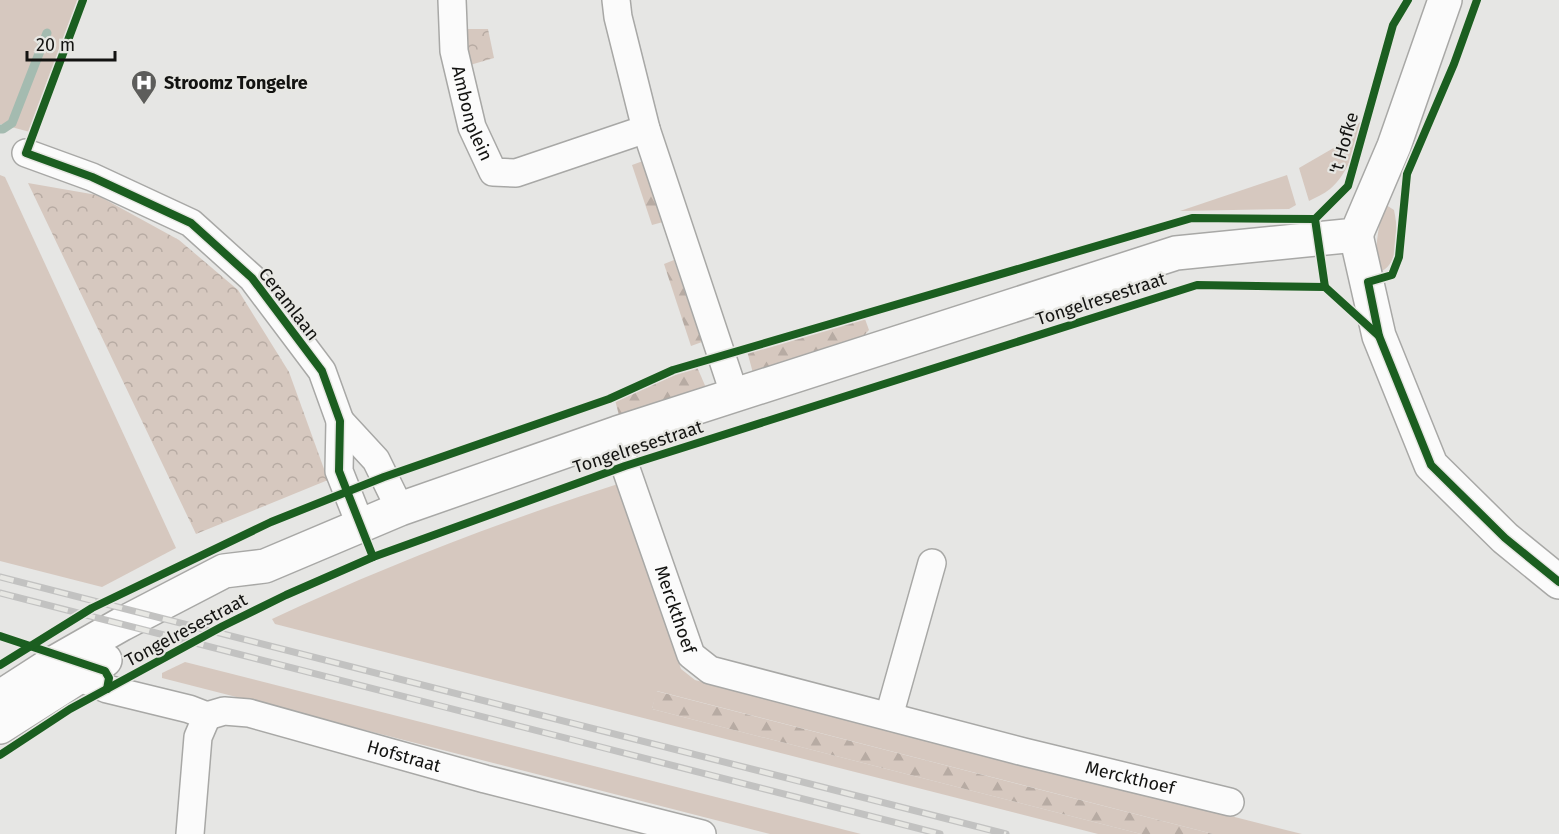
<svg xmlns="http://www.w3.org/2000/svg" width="1559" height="834" viewBox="0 0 1559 834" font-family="'Fira Sans',sans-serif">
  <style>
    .grass { fill: #d6c8bf }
    .forest { fill: url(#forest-firs) }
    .park { fill: url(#park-crowns) }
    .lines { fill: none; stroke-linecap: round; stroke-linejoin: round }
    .stream { stroke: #a4bbb0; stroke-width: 9 }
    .minor-casing { stroke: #a8a8a6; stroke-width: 30 }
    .tertiary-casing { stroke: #a8a8a6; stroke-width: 36 }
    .secondary-casing { stroke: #a8a8a6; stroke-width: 36 }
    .minor { stroke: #fbfbfb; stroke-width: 27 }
    .tertiary { stroke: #fbfbfb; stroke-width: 33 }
    .secondary { stroke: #fbfbfb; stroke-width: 33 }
    .rail-casing { stroke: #c2c2c1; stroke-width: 7 }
    .rail { stroke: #e7e7e3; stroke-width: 4.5; stroke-dasharray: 14; stroke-linecap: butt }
    .cycleway-casing { stroke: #e7e7e3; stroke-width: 11 }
    .cycleway { stroke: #1b5e20; stroke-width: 8 }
    .labels { text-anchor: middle; stroke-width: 4.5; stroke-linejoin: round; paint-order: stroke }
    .poi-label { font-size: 18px; font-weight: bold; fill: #131311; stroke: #e7e7e3; text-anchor: start }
    .street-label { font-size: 18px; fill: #131311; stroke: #e7e7e3 }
  </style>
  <defs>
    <pattern id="forest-firs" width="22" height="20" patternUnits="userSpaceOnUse" patternTransform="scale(1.5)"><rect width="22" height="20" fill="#d6c8bf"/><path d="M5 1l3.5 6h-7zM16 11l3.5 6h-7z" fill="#b7aba3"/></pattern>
    <pattern id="park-crowns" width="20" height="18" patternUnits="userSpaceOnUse" patternTransform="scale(1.5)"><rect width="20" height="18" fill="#d6c8bf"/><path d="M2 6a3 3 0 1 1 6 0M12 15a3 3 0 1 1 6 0" fill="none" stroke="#b7aba3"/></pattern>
  </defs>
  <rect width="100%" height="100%" fill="#e6e6e4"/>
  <!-- grass -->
  <g class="grass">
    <path d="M0,0H79L30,132L0,124Z"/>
    <path d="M1362,120C1356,145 1350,172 1330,189C1324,194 1316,197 1309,201L1299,168L1337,146Z"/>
    <path d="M0,175L5,177L176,548L102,587L0,561Z"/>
    <path d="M1287,175L1296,205L1289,209L1180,211Z"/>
    <path d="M1383,203L1394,210C1398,229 1401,263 1380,272C1371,256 1381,220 1383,203Z"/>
    <path d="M621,483L681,669L695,680L1302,834H1213L657,691L652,709L1141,834H1098L275,624L272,619C385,566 502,521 621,483Z"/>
    <path d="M185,662L189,663L861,834H770L162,678V673Z"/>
  </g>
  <!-- forest -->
  <g class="forest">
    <path d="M643,161L663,222L652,225L632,165Z"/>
    <path d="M674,260L702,342L691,346L664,264Z"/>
    <path d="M865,319L869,330L861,339L753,373L747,351Z"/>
    <path d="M694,367H697L707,390L620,419L615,400Z"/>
    <path d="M656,691L1213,834H1141L652,709Z"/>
  </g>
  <!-- park -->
  <g class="park">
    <path d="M464,29H488L494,58L470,65Z"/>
    <path d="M28,183L97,195L179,240L238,290L289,372L328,480L196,534Z"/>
  </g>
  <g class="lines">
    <!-- stream -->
    <path class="stream" d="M0,129H3L12,123L47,33"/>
    <defs>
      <g id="minor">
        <path id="s1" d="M452,0L454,51L472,127L493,172L516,173L646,129"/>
        <path d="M616,0L618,17L646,129L735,396"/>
        <path d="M26,153L92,177L191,223L252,278L322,371L340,421L339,471L360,524"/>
        <path d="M340,421L376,460L400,509"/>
        <path id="s2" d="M617,433L625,466L691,655L710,670L1024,752L1230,802"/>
        <path id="s3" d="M64,671L107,689L189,709L207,716L224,711L249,713L485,779L702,834"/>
        <path d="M889,716L932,563"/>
        <path d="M190,834L198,737L207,716"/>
      </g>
      <path id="tertiary" d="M1356,235L1379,336L1431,465L1505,538L1559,582"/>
      <g id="secondary">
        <path d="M0,697L50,665L122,624L224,571L265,566L400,509L617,433L1176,253L1356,235L1394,146L1445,0"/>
        <path d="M0,727L105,660"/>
      </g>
    </defs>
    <!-- minor casing -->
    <use href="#minor" class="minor-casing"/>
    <!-- tertiary casing -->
    <use href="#tertiary" class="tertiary-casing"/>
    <!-- secondary casing -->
    <use href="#secondary" class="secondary-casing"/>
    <!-- minor -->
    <use href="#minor" class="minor"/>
    <!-- tertiary -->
    <use href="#tertiary" class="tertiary"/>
    <!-- secondary -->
    <use href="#secondary" class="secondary"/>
    <defs>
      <g id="rail">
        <path d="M0,577L1006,834"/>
        <path d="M0,593L940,834"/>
      </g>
    </defs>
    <!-- rail casing -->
    <use href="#rail" class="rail-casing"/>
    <!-- rail -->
    <use href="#rail" class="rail"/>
    <defs>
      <g id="cycleway">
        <path d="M83,0L26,153L92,177L191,223L252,278L322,371L340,421L339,471L373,557"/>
        <path d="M1477,0L1454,64L1407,174L1399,257L1392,275L1368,282L1379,336L1431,465L1505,538L1559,582"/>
        <path d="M1379,336L1325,287L1315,219L1348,186L1393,25L1408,0"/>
        <path d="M0,636L105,671L109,678L107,689"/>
        <path d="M0,665L92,608L271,522L384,477L609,399L673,370L1192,218L1315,219"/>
        <path d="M0,755L70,709L223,626L286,595L373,557L625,466L1197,285L1325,287"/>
      </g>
    </defs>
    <!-- cycleway casing -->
    <use href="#cycleway" class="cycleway-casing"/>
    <!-- cycleway -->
    <use href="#cycleway" class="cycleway"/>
  </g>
  <!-- icons -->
  <defs>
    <symbol id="hospital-pin" viewBox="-11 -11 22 30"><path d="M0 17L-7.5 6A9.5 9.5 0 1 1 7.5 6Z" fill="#5d5d5b" stroke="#e7e7e3"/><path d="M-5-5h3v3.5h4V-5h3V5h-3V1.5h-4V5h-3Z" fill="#fff"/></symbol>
  </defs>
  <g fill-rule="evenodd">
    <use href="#hospital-pin" x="129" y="68" width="30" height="40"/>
  </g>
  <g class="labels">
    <!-- poi labels -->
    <g class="poi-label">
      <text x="164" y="89">Stroomz Tongelre</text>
    </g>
    <!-- street labels -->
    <g class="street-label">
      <text dy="6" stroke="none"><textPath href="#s1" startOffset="116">Ambonplein</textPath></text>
      <text transform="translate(1344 143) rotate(-74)" y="6">'t Hofke</text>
      <text transform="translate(1101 299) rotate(-18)" y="6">Tongelresestraat</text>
      <text transform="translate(289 304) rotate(52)" y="6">Ceramlaan</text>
      <text transform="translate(638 447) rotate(-18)" y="6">Tongelresestraat</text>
      <text dy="6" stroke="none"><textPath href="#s2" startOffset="186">Merckthoef</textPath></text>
      <text transform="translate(186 630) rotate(-28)" y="6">Tongelresestraat</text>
      <text dy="6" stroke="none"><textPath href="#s3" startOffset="354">Hofstraat</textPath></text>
      <text dy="6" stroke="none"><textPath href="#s2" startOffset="692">Merckthoef</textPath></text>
    </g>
  </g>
  <!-- scale -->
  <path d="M27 51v9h88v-9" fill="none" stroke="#131311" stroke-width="3"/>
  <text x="36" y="51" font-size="18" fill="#131311" stroke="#e7e7e3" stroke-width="4.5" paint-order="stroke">20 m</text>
</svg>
